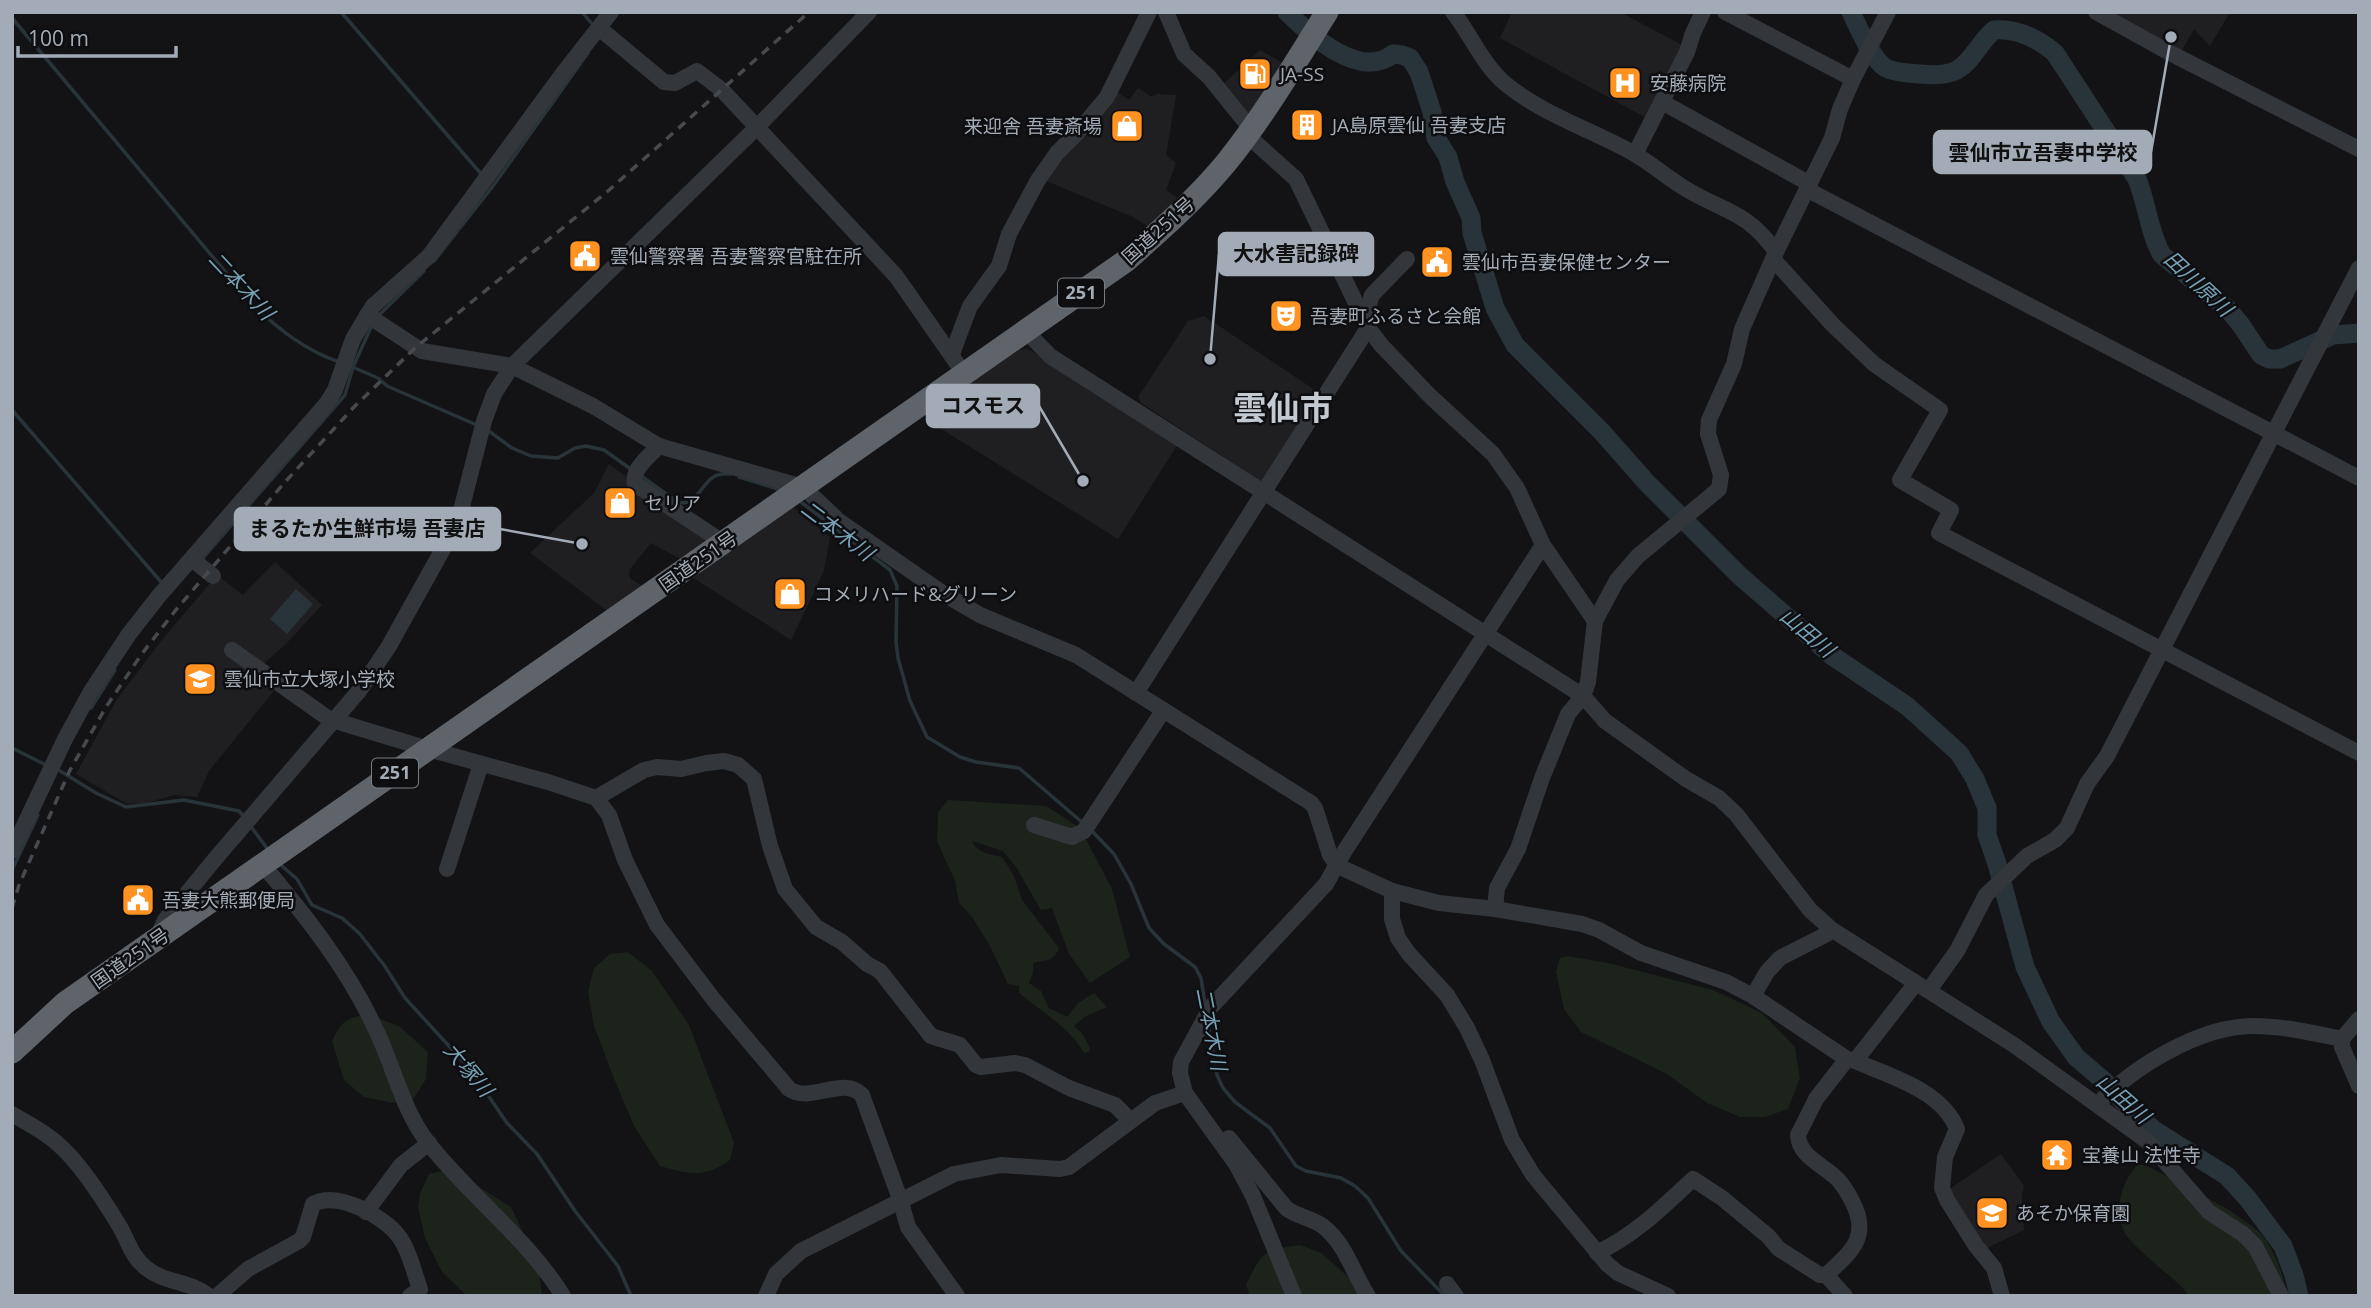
<svg xmlns="http://www.w3.org/2000/svg" width="2371" height="1308" viewBox="0 0 2371 1308" font-family="'Open Sans','Noto Sans JP',sans-serif">
  <style>
    .built { fill: #1f1f22 }
    .green { fill: #1b231b }
    .water { fill: #283439 }
    .lines { fill: none; stroke-linecap: round; stroke-linejoin: round }
    .stream { stroke: #283439; stroke-width: 3.5 }
    .river { stroke: #283439; stroke-width: 19 }
    .minor { stroke: #33363a; stroke-width: 16 }
    .highway { stroke: #5f646b; stroke-width: 23 }
    .rail { stroke: #464a4f; stroke-width: 3.5; stroke-dasharray: 9 7; stroke-linecap: butt }
    .labels { text-anchor: middle; stroke-width: 5; stroke-linejoin: round; paint-order: stroke }
    .shield { fill: #0e0e10; stroke: #767d84; stroke-width: 2 }
    .shield-label { font-size: 18px; font-weight: bold; fill: #a3acb6 }
    .poi-label { font-size: 19px; fill: #a3acb6; stroke: #0e0e10; text-anchor: start }
    .street-label { font-size: 19px; fill: #a3acb6; stroke: #0e0e10 }
    .water-label { font-size: 21px; font-style: italic; fill: #77a1b5; stroke: #0e0e10 }
    .town-label { font-size: 33px; font-weight: bold; fill: #c4cad2; stroke: #0e0e10 }
    .leader { fill: none; stroke: #a3acb6; stroke-width: 2.5 }
    .callout-dot { fill: #a3acb6; stroke: #0e0e10; stroke-width: 2.5 }
    .callout { fill: #a3acb6; stroke: #a3acb6; stroke-width: 2.5 }
    .callout-label { font-size: 21px; text-anchor: middle; font-weight: bold; fill: #111 }
  </style>
  <rect width="100%" height="100%" fill="#131315"/>
  <!-- built -->
  <g class="built">
    <path d="M1512,12H1620L1686,47L1648,119L1500,38Z"/>
    <path d="M2107,12H2230L2210,46L2194,29L2180,54Z"/>
    <path d="M1260,50L1283,63L1249,117L1221,86Z"/>
    <path d="M1138,88L1152,97L1157,94L1176,95L1166,155L1176,163L1166,190L1182,201L1153,229L1133,217L1044,180L1116,91L1129,100Z"/>
    <path d="M1204,316L1318,392L1262,482L1141,403L1138,397L1188,321Z"/>
    <path d="M1025,349L1032,351L1178,444L1118,539L927,420V414L1019,350Z"/>
    <path d="M609,464L716,541L686,562L651,543L630,569L629,574L631,579L646,588L610,613L530,553L594,493Z"/>
    <path d="M793,507L830,537L824,571L791,640L692,577Z"/>
    <path d="M275,562L322,605L287,643L257,670L277,687L209,771L197,797L174,795L146,803L127,804L76,774L117,699L161,641L217,575L243,595Z"/>
    <path d="M2001,1154L2024,1186L2022,1195L2024,1230L1985,1249L1948,1190Z"/>
  </g>
  <!-- green -->
  <g class="green">
    <path d="M948,800L1046,806L1080,828L1112,889L1130,957L1090,983L1069,954L1052,908L1041,910L1016,867L1003,851L972,841C977,853 990,854 1002,857L1014,876L1022,900L1059,948C1054,962 1044,960 1033,963V973L1029,983L1041,991L1049,1008L1067,1017L1078,1003L1094,993L1107,1007L1086,1016L1074,1026L1082,1033L1090,1048L1089,1052L1084,1053C1068,1026 1043,1013 1019,993V986L1008,984L990,946L972,917L959,903L955,881L937,841L938,812Z"/>
    <path d="M628,952L652,971L689,1025L734,1143L730,1160C703,1179 689,1174 660,1166L634,1126L615,1081L594,1026L588,992L594,968L610,954Z"/>
    <path d="M1568,956L1608,963L1713,990L1762,1013L1795,1047L1800,1078L1788,1109L1765,1117H1740L1707,1103L1667,1074L1581,1032L1564,1009L1556,972L1560,958Z"/>
    <path d="M367,1014L399,1026L428,1052L426,1079L414,1098L393,1103L364,1097L344,1080L332,1041C342,1021 345,1019 367,1014Z"/>
    <path d="M2138,1164L2147,1166C2175,1181 2251,1217 2266,1240C2277,1257 2283,1277 2289,1296H2189L2182,1287C2167,1273 2138,1251 2126,1235C2112,1213 2121,1182 2138,1164Z"/>
    <path d="M442,1171L463,1177L511,1207L538,1263L542,1296H467L442,1272L425,1238L418,1207L420,1193L429,1174Z"/>
    <path d="M1300,1245L1321,1253L1370,1296H1250L1246,1285C1262,1251 1263,1250 1300,1245Z"/>
  </g>
  <!-- water -->
  <path class="water" d="M296,589L313,604L287,634L270,619Z"/>
  <g class="lines">
    <!-- stream -->
    <g class="stream">
      <path d="M341,12L482,175"/>
      <path d="M582,12L592,24"/>
      <path d="M12,18L254,306C281,331 305,350 339,362"/>
      <path d="M434,261L493,186L588,53"/>
      <path d="M377,317L424,271"/>
      <path d="M350,366L378,378L387,386L479,426"/>
      <path d="M12,410L162,583"/>
      <path d="M486,429L512,448L531,456L558,458L575,448L586,446L604,450L632,470"/>
      <path d="M641,476L679,503L690,502C706,489 707,471 731,474"/>
      <path d="M739,477L781,490"/>
      <path d="M797,499L890,570L897,586L896,642L898,658L910,701L927,737L960,757L976,762L1019,768L1084,824"/>
      <path d="M201,560L345,395L353,367L372,325"/>
      <path d="M91,708L115,670"/>
      <path d="M12,748L46,765"/>
      <path d="M57,769L96,793L126,807L184,800L239,811L245,818"/>
      <path d="M249,824L269,851"/>
      <path d="M1090,829L1114,854L1131,884L1149,928L1164,944L1195,967L1201,978L1205,1004"/>
      <path d="M282,866L297,879L312,905L342,918L359,933L384,965L405,998L470,1069L507,1123L537,1154L575,1211L618,1266L631,1296"/>
      <path d="M12,870L38,815"/>
      <path d="M1208,1025L1217,1075L1223,1088L1235,1102L1270,1128L1296,1166L1306,1171L1341,1178L1355,1186L1368,1198L1401,1251L1445,1296"/>
    </g>
    <!-- river -->
    <g class="river">
      <path d="M1287,12C1311,36 1360,80 1393,54L1402,55L1410,58L1419,72L1432,112L1436,138L1448,157L1455,182L1471,218L1472,233L1495,308L1515,345L1602,432L1647,483L1740,576L1831,655L1907,706L1959,753L1975,779L1987,808V835L1997,864L2025,967L2051,1022L2076,1057L2104,1081L2131,1110L2154,1130L2227,1176L2248,1199L2283,1246L2294,1275L2299,1296"/>
      <path d="M1851,12C1858,27 1872,60 1886,68C1896,73 1909,73 1919,74C1931,75 1945,76 1957,70C1973,61 1980,41 1994,30C2017,28 2038,39 2055,53L2137,179C2147,203 2149,233 2162,255L2228,309L2241,325L2261,355L2269,359H2280L2333,335L2359,333"/>
    </g>
    <!-- minor -->
    <g class="minor">
      <path d="M1166,12L1184,54L1209,77L1251,129"/>
      <path d="M1453,12C1471,35 1484,67 1507,85C1544,115 1592,130 1633,153C1652,164 1668,178 1686,189C1726,213 1747,211 1776,252"/>
      <path d="M1725,12L1853,79"/>
      <path d="M2096,12L2170,53L2359,149"/>
      <path d="M599,28L664,82L675,83L697,71L722,90L896,276L965,375"/>
      <path d="M1662,102L1810,184"/>
      <path d="M1247,135L1296,179L1368,328L1382,346L1430,396L1493,454L1517,488L1543,545L1595,621"/>
      <path d="M1635,154L1687,52L1693,33L1703,12"/>
      <path d="M1808,190L2359,478"/>
      <path d="M1773,259L1833,325L1874,364L1940,410L1900,480L1951,510L1939,533L2359,753"/>
      <path d="M367,315L422,351L512,366L593,406L659,446L803,487L839,521L944,594L980,615L1076,655L1311,803L1315,808L1330,855L1338,866L1392,891L1439,903L1495,909L1582,924L1599,930L1641,953L1726,982L1753,996L1847,1059L1855,1061C1889,1076 1942,1090 1957,1129L1945,1157L1942,1188L1947,1200L1976,1246L1994,1268L2002,1296"/>
      <path d="M1364,319L1372,295L1407,259"/>
      <path d="M1027,332L1050,356L1583,696L1605,721L1686,779L1719,798L1736,814L1810,910L1831,929L2014,1045L2147,1141L2209,1212L2243,1234L2255,1246L2281,1296"/>
      <path d="M952,354L970,306L999,266L1009,234L1038,180L1057,153L1077,133L1107,97L1149,12"/>
      <path d="M659,446C649,456 631,470 635,484L724,543"/>
      <path d="M192,559L213,576"/>
      <path d="M232,650L329,719L428,749L548,782L596,798L609,815L625,860L657,925L714,1000L789,1089C811,1104 843,1075 862,1095L900,1199L908,1227L957,1296"/>
      <path d="M1136,693L1368,328"/>
      <path d="M596,798L644,770L657,767L681,769L706,763L724,761L738,765L754,779L770,846L785,889L816,927L842,942L867,964L880,971L931,1036L960,1045L976,1065L981,1067L1015,1063L1025,1065L1069,1088L1115,1105L1130,1120"/>
      <path d="M1034,825L1072,837L1084,831L1163,711"/>
      <path d="M12,851L65,739L90,693L129,634L158,597L327,403L335,390L353,339L373,306L429,256L561,76L611,12"/>
      <path d="M263,865C305,915 348,969 375,1028C394,1066 402,1110 429,1144C471,1197 527,1238 563,1296"/>
      <path d="M447,869L481,764"/>
      <path d="M1392,891V919L1398,938L1409,954L1447,995L1467,1028L1482,1060L1512,1140L1533,1175L1607,1264L1618,1273L1668,1296"/>
      <path d="M1495,909L1497,888L1518,849L1542,778L1568,714L1583,696L1588,682L1595,621L1617,580L1638,556L1719,489L1721,475L1708,434L1709,420L1734,364L1742,329L1776,252L1832,138L1840,109L1853,79L1888,12"/>
      <path d="M157,938L165,920L215,859L359,691L389,646L458,522L484,421L494,394L512,366L757,127L869,12"/>
      <path d="M1929,990L1957,951L1986,895L2027,856L2055,840L2067,828L2087,784L2107,756L2359,268"/>
      <path d="M1753,996L1767,972L1780,958L1827,934L1831,929"/>
      <path d="M2359,1019L2342,1039V1047L2359,1086"/>
      <path d="M1855,1061L1916,983"/>
      <path d="M2098,1104C2133,1067 2200,1026 2253,1026C2283,1026 2313,1033 2342,1039"/>
      <path d="M12,1114C27,1123 45,1132 58,1144C79,1162 105,1202 120,1227C128,1241 132,1257 146,1268C166,1284 189,1280 209,1296"/>
      <path d="M1229,1138L1286,1208C1297,1217 1313,1218 1324,1227C1346,1245 1353,1273 1368,1296"/>
      <path d="M366,1212L401,1165L429,1143"/>
      <path d="M1597,1253C1635,1235 1663,1207 1693,1179L1722,1198L1768,1236L1779,1249L1820,1275H1826"/>
      <path d="M1447,1284L1456,1296"/>
      <path d="M217,1296L248,1269L299,1241L303,1237L313,1204C337,1190 386,1217 400,1238C410,1252 414,1273 420,1289L410,1296"/>
      <path d="M766,1296L776,1274L801,1251L954,1174L1001,1165L1060,1169L1069,1167L1155,1103L1185,1093"/>
      <path d="M1294,1296L1253,1196L1236,1164L1185,1093L1180,1073L1181,1062L1211,1007L1326,884L1344,852L1543,545"/>
      <path d="M1845,1296L1826,1275C1851,1252 1871,1237 1852,1201C1847,1191 1842,1182 1833,1175C1819,1163 1799,1155 1798,1135L1816,1099L1847,1059"/>
    </g>
    <!-- highway -->
    <path class="highway" d="M12,1052L65,1003L1127,260C1162,229 1196,199 1226,163C1264,116 1295,63 1327,12"/>
    <!-- rail -->
    <path class="rail" d="M12,908L19,885L70,770L106,707L141,655L175,611L285,482L354,407L415,348L608,191L809,12"/>
  </g>
  <!-- icons -->
  <defs>
    <symbol id="fuel-square" viewBox="-11 -11 22 22"><rect x="-9" y="-9" width="18" height="18" rx="4" fill="#ff9220" stroke="#0e0e10"/><path d="M-5.5-6h7V0h2V4h1.3V-2.5L3-4.5l.8-.8L6-3V5H2.5V1h-1V6h-7ZM-4.2-4.7v3.2H.2V-4.7Z" fill="#fff"/></symbol>
    <symbol id="hospital-square" viewBox="-11 -11 22 22"><rect x="-9" y="-9" width="18" height="18" rx="4" fill="#ff9220" stroke="#0e0e10"/><path d="M-5-5h3v3.5h4V-5h3V5h-3V1.5h-4V5h-3Z" fill="#fff"/></symbol>
    <symbol id="building-square" viewBox="-11 -11 22 22"><rect x="-9" y="-9" width="18" height="18" rx="4" fill="#ff9220" stroke="#0e0e10"/><path d="M-4-6H4V6H1V3H-1V6H-4ZM-2.5-4.3h1.7v1.8h-1.7ZM.8-4.3h1.7v1.8H.8ZM-2.5-1h1.7V.8h-1.7ZM.8-1h1.7V.8H.8Z" fill="#fff"/></symbol>
    <symbol id="shop-square" viewBox="-11 -11 22 22"><rect x="-9" y="-9" width="18" height="18" rx="4" fill="#ff9220" stroke="#0e0e10"/><path d="M-5-2.5h2.3a2.7 3.5 0 0 1 5.4 0H5L5.5 6h-11ZM-1.5-2.5h3a1.5 2.3 0 0 0-3 0Z" fill="#fff"/></symbol>
    <symbol id="civic-square" viewBox="-11 -11 22 22"><rect x="-9" y="-9" width="18" height="18" rx="4" fill="#ff9220" stroke="#0e0e10"/><path d="M-.6-6.5H3V-4.5H.6V-3L4-1V1h2V6H-6V1h2V-1L-.6-3ZM-1.2 2.5V6h2.4V2.5Z" fill="#fff"/></symbol>
    <symbol id="theatre-square" viewBox="-11 -11 22 22"><rect x="-9" y="-9" width="18" height="18" rx="4" fill="#ff9220" stroke="#0e0e10"/><path d="M-5-5.5Q0-4 5-5.5V0Q5 5 0 6Q-5 5-5 0ZM-3.3-2.5H-1v1.5H-3.3ZM1-2.5H3.3v1.5H1ZM-2.8 1Q0 5.5 2.8 1Z" fill="#fff"/></symbol>
    <symbol id="school-square" viewBox="-11 -11 22 22"><rect x="-9" y="-9" width="18" height="18" rx="4" fill="#ff9220" stroke="#0e0e10"/><path d="M0-5L7-2L0 1L-7-2ZM-4 1L0 2.5L4 1V4Q0 6-4 4Z" fill="#fff"/></symbol>
    <symbol id="temple-square" viewBox="-11 -11 22 22"><rect x="-9" y="-9" width="18" height="18" rx="4" fill="#ff9220" stroke="#0e0e10"/><path d="M0-6L5-2H3V0L6.5 2.5H4V6H1.5V3h-3V6H-4V2.5H-6.5L-3 0V-2H-5Z" fill="#fff"/></symbol>
  </defs>
  <g fill-rule="evenodd">
    <use href="#fuel-square" x="1236" y="55" width="38" height="38"/>
    <use href="#hospital-square" x="1606" y="64" width="38" height="38"/>
    <use href="#building-square" x="1288" y="106" width="38" height="38"/>
    <use href="#shop-square" x="1108" y="107" width="38" height="38"/>
    <use href="#civic-square" x="566" y="237" width="38" height="38"/>
    <use href="#civic-square" x="1418" y="243" width="38" height="38"/>
    <use href="#theatre-square" x="1267" y="297" width="38" height="38"/>
    <use href="#shop-square" x="601" y="484" width="38" height="38"/>
    <use href="#shop-square" x="771" y="575" width="38" height="38"/>
    <use href="#school-square" x="181" y="660" width="38" height="38"/>
    <use href="#civic-square" x="119" y="881" width="38" height="38"/>
    <use href="#temple-square" x="2038" y="1136" width="38" height="38"/>
    <use href="#school-square" x="1973" y="1194" width="38" height="38"/>
  </g>
  <g class="labels">
    <!-- shield labels -->
    <g class="shield">
      <rect x="1058" y="278.5" width="46" height="29" rx="5"/>
      <rect x="372" y="758.5" width="46" height="29" rx="5"/>
    </g>
    <g class="shield-label">
      <text x="1081" y="299">251</text>
      <text x="395" y="779">251</text>
    </g>
    <!-- poi labels -->
    <g class="poi-label">
      <text x="1280" y="81">JA-SS</text>
      <text x="1650" y="90">安藤病院</text>
      <text x="1332" y="132">JA島原雲仙 吾妻支店</text>
      <text x="1102" y="133" text-anchor="end">来迎舎 吾妻斎場</text>
      <text x="610" y="263">雲仙警察署 吾妻警察官駐在所</text>
      <text x="1462" y="269">雲仙市吾妻保健センター</text>
      <text x="1310" y="323">吾妻町ふるさと会館</text>
      <text x="644" y="510">セリア</text>
      <text x="814" y="601">コメリハード&amp;グリーン</text>
      <text x="224" y="686">雲仙市立大塚小学校</text>
      <text x="162" y="907">吾妻大熊郵便局</text>
      <text x="2082" y="1162">宝養山 法性寺</text>
      <text x="2016" y="1220">あそか保育園</text>
    </g>
    <!-- street labels -->
    <g class="street-label">
      <text transform="translate(1158 230) rotate(-42)" y="7">国道251号</text>
      <text transform="translate(698 561) rotate(-35)" y="7">国道251号</text>
      <text transform="translate(130 958) rotate(-35)" y="7">国道251号</text>
    </g>
    <!-- water labels -->
    <g class="water-label">
      <text transform="translate(2198 284) rotate(43)" y="7">田川原川</text>
      <text transform="translate(241 286) rotate(47)" y="7">二本木川</text>
      <text transform="translate(837 531) rotate(37)" y="7">二本木川</text>
      <text transform="translate(1807 633) rotate(40)" y="7">山田川</text>
      <text transform="translate(1211 1029) rotate(79)" y="7">二本木川</text>
      <text transform="translate(468 1070) rotate(50)" y="7">大塚川</text>
      <text transform="translate(2123 1099) rotate(41)" y="7">山田川</text>
    </g>
    <!-- town labels -->
    <g class="town-label">
      <text x="1283" y="420">雲仙市</text>
    </g>
  </g>
  <!-- callouts -->
  <path class="leader" d="M2171 37L2151 152M1210 359L1219 254M1083 481L1039 406M582 544L500 529"/>
  <g class="callout-dot">
    <circle cx="2171" cy="37" r="7"/>
    <circle cx="1210" cy="359" r="7"/>
    <circle cx="1083" cy="481" r="7"/>
    <circle cx="582" cy="544" r="7"/>
  </g>
  <g class="callout">
    <rect x="1934" y="131" width="217" height="42" rx="7"/>
    <rect x="1219" y="233" width="154" height="42" rx="7"/>
    <rect x="927" y="385" width="112" height="42" rx="7"/>
    <rect x="235" y="508" width="265" height="42" rx="7"/>
  </g>
  <g class="callout-label">
    <text x="2043" y="160">雲仙市立吾妻中学校</text>
    <text x="1296" y="261">大水害記録碑</text>
    <text x="983" y="413">コスモス</text>
    <text x="367" y="536">まるたか生鮮市場 吾妻店</text>
  </g>
  <!-- border -->
  <rect width="2371" height="1308" fill="none" stroke="#a3acb6" stroke-width="28"/>
  <!-- scale -->
  <path d="M18 46v10h158v-10" fill="none" stroke="#a3acb6" stroke-width="3.5"/>
  <text x="28" y="46" font-size="21" fill="#a3acb6" stroke="#0e0e10" stroke-width="5" paint-order="stroke">100 m</text>
</svg>
